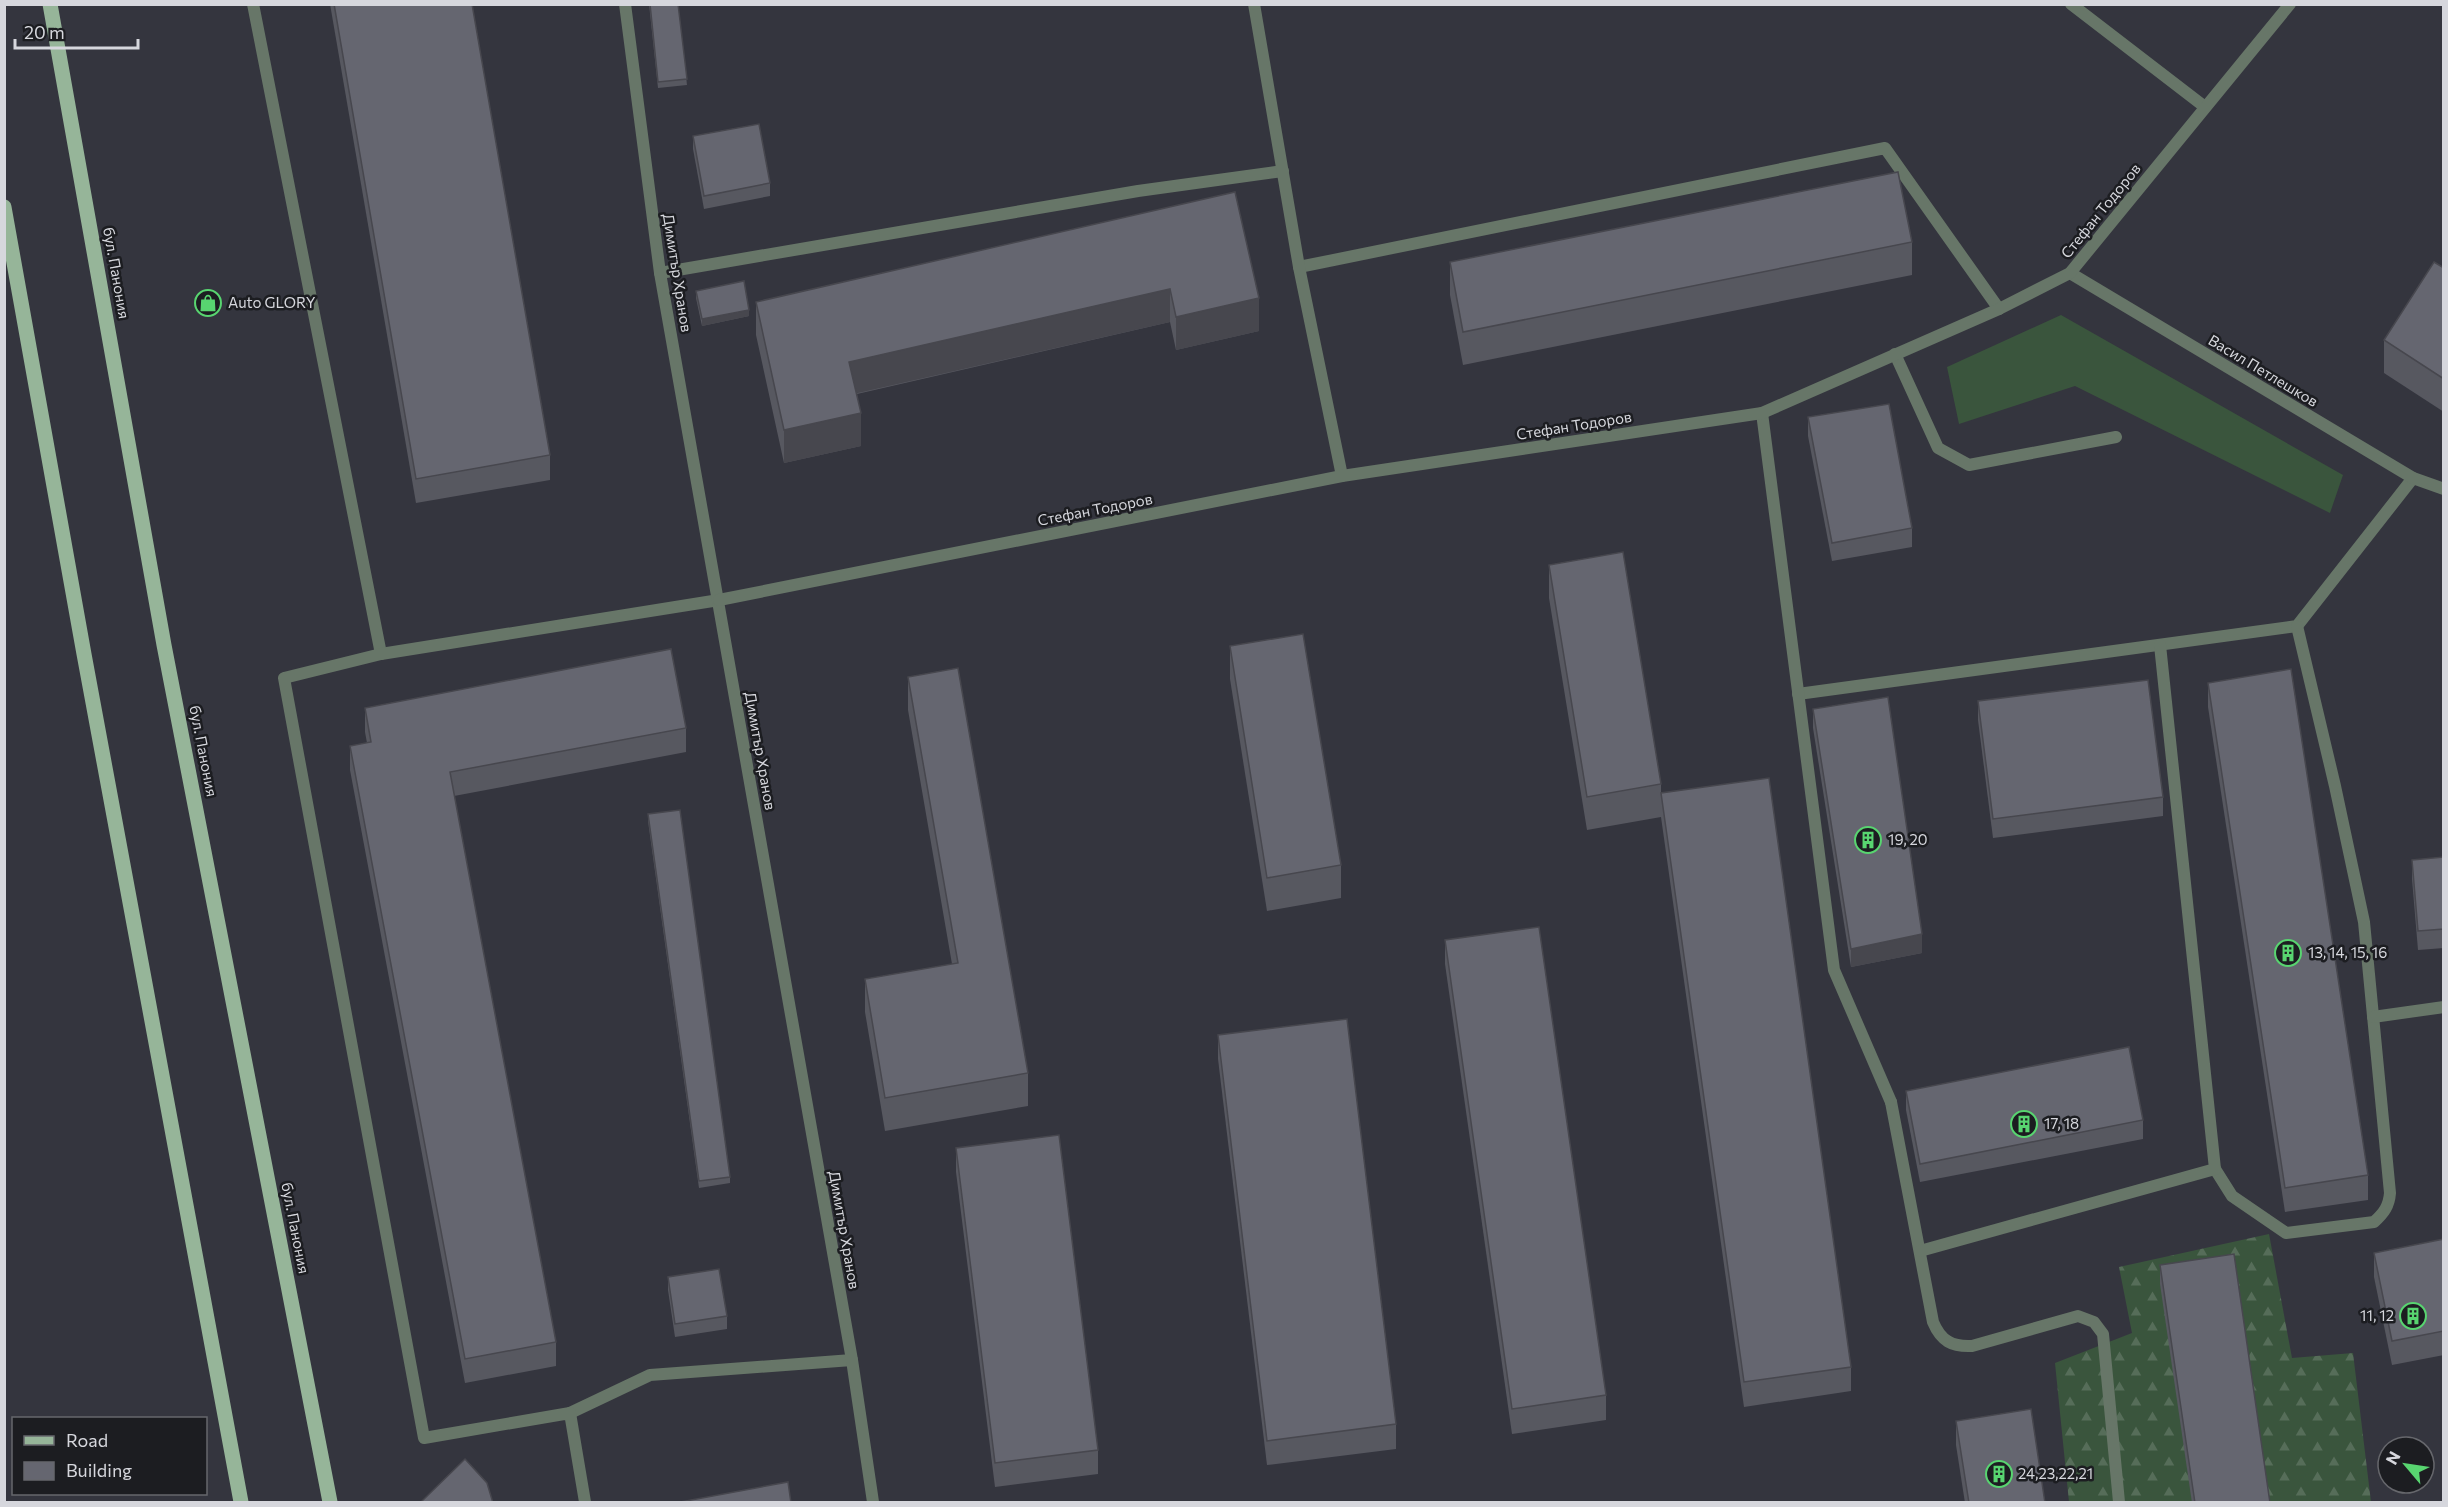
<svg xmlns="http://www.w3.org/2000/svg" width="2448" height="1507" viewBox="0 0 2448 1507" font-family="Commissioner,sans-serif">
  <style>
    .grass { fill: #3a553d }
    .forest { fill: url(#forest-firs) }
    .lines { fill: none; stroke-linecap: round; stroke-linejoin: round }
    .service { stroke: #677668; stroke-width: 12 }
    .minor { stroke: #677668; stroke-width: 12 }
    .primary { stroke: #96b599; stroke-width: 15 }
    .wall { fill: #575860 }
    .shaded-wall { fill: #47474e }
    .building { fill: #656670; stroke: #47474e; stroke-width: 1.5 }
    .labels { text-anchor: middle; stroke-width: 5; stroke-linejoin: round; paint-order: stroke }
    .street-label { font-size: 15px; fill: #d6d7dd; stroke: #1c1d21 }
    .poi-label { font-size: 15px; fill: #d6d7dd; stroke: #1c1d21; text-anchor: start }
  </style>
  <defs>
    <pattern id="forest-firs" width="22" height="20" patternUnits="userSpaceOnUse" patternTransform="scale(1.5)"><rect width="22" height="20" fill="#3a553d"/><path d="M5 1l3.5 6h-7zM16 11l3.5 6h-7z" fill="#566d59"/></pattern>
  </defs>
  <rect width="100%" height="100%" fill="#34353e"/>
  <!-- grass -->
  <path class="grass" d="M2061,315L2343,475L2330,513L2075,386L1959,424L1947,367Z"/>
  <!-- forest -->
  <path class="forest" d="M2269,1234L2292,1358L2353,1353L2371,1502H2069L2055,1363L2132,1333L2119,1267Z"/>
  <g class="lines">
    <!-- service -->
    <g class="service">
      <path d="M253,4L381,654"/>
      <path d="M1299,267L1885,148L1999,309"/>
      <path d="M660,273L1138,191L1283,171"/>
      <path d="M1895,354L1938,448L1969,465L2116,437"/>
      <path d="M1798,694L2297,626L2413,478"/>
      <path d="M1891,1102L1933,1322C1941,1341 1952,1347 1972,1346L2078,1316L2094,1322L2103,1334L2119,1502"/>
      <path d="M2215,1169L2232,1196L2286,1233L2374,1222C2384,1213 2389,1206 2390,1193L2364,922L2335,786L2297,626"/>
      <path d="M1920,1251L2215,1169L2160,645"/>
      <path d="M570,1413L650,1375L852,1360"/>
      <path d="M585,1502L570,1413L424,1438L284,678L381,654L719,600"/>
    </g>
    <!-- minor -->
    <g class="minor">
      <path d="M625,4L660,273L852,1360L873,1502"/>
      <path d="M1254,4L1299,267L1342,476"/>
      <path d="M2071,4L2205,107"/>
      <path d="M2070,273L2413,478L2444,489"/>
      <path d="M1762,413L1834,970L1891,1102"/>
      <path d="M719,600L1342,476L1762,413L1999,309L2070,273L2290,4"/>
      <path d="M2373,1017L2444,1007"/>
    </g>
    <!-- primary -->
    <g class="primary">
      <path d="M50,4L164,645L330,1502"/>
      <path d="M4,207L84,654L241,1502"/>
    </g>
  </g>
  <!-- wall -->
  <g class="wall">
    <path d="M330,4H472L550,455V480L416,503Z"/>
    <path d="M649,4H678L687,85L658,88Z"/>
    <path d="M693,136L770,183V196L704,209L693,149Z"/>
    <path d="M1235,192L1259,331L1176,350L1170,322L857,394L861,446L784,463L756,335V302Z"/>
    <path d="M1912,242V275L1463,365L1450,295V262Z"/>
    <path d="M2444,268V412L2384,373V340Z"/>
    <path d="M696,291L749,316L702,326L696,298Z"/>
    <path d="M1808,417L1912,528V547L1832,561L1808,436Z"/>
    <path d="M1549,565L1661,784V793L1851,1367V1391L1744,1407L1661,817L1587,830L1549,598Z"/>
    <path d="M1230,646L1341,865V898L1267,911L1230,679Z"/>
    <path d="M908,677L1028,1073V1106L885,1131L865,1012V979L952,964L908,710Z"/>
    <path d="M2208,683L2368,1175V1200L2285,1212L2208,707Z"/>
    <path d="M1978,701L2163,797V816L1993,838L1978,720Z"/>
    <path d="M365,708L686,728V752L454,796L556,1342V1366L465,1383L350,770V746L367,743L365,732Z"/>
    <path d="M1813,709L1922,953L1851,967L1813,728Z"/>
    <path d="M648,814L730,1177V1183L699,1188L648,821Z"/>
    <path d="M2444,857V948L2418,950L2412,879V860Z"/>
    <path d="M1445,940L1606,1395V1420L1512,1434L1445,964Z"/>
    <path d="M1218,1035L1396,1424V1449L1267,1465L1218,1059Z"/>
    <path d="M1906,1091L2143,1120V1139L1920,1182L1906,1110Z"/>
    <path d="M956,1148L1098,1450V1474L995,1487L956,1172Z"/>
    <path d="M2444,1239V1355L2392,1365L2374,1277V1253Z"/>
    <path d="M2160,1265L2270,1503H2192L2160,1284Z"/>
    <path d="M668,1277L727,1316V1329L675,1337L668,1290Z"/>
    <path d="M1956,1421L2045,1503H1965L1956,1445Z"/>
  </g>
  <!-- shaded-wall -->
  <g class="shaded-wall">
    <path d="M1170,289V322L849,395V362Z"/>
    <path d="M1259,298V331L1176,350V317Z"/>
    <path d="M749,310V316L702,326V319Z"/>
    <path d="M861,413V446L784,463V430Z"/>
    <path d="M1922,934V953L1851,967V949Z"/>
  </g>
  <!-- building -->
  <g class="building">
    <path d="M334,4H472L550,455L416,479Z"/>
    <path d="M650,4H678L687,79L658,82Z"/>
    <path d="M759,124L770,183L704,196L693,136Z"/>
    <path d="M1898,172L1912,242L1463,332L1450,262Z"/>
    <path d="M1235,192L1259,298L1176,317L1170,289L849,362L861,413L784,430L756,302Z"/>
    <path d="M2434,262L2444,268V379L2384,340Z"/>
    <path d="M744,281L749,310L702,319L696,291Z"/>
    <path d="M1889,404L1912,528L1832,543L1808,417Z"/>
    <path d="M1623,552L1661,784L1587,797L1549,565Z"/>
    <path d="M1303,634L1341,865L1267,878L1230,646Z"/>
    <path d="M671,649L686,728L450,772L556,1342L465,1359L350,746L371,742L365,708Z"/>
    <path d="M958,668L1028,1073L885,1098L865,979L958,963L908,677Z"/>
    <path d="M2291,669L2368,1175L2285,1188L2208,683Z"/>
    <path d="M2148,680L2163,797L1993,819L1978,701Z"/>
    <path d="M1888,697L1922,934L1851,949L1813,709Z"/>
    <path d="M1769,778L1851,1367L1744,1382L1661,793Z"/>
    <path d="M680,810L730,1177L699,1181L648,814Z"/>
    <path d="M2444,857V929L2418,931L2412,860Z"/>
    <path d="M1539,927L1606,1395L1512,1409L1445,940Z"/>
    <path d="M1347,1019L1396,1424L1267,1441L1218,1035Z"/>
    <path d="M2129,1047L2143,1120L1920,1164L1906,1091Z"/>
    <path d="M1059,1135L1098,1450L995,1463L956,1148Z"/>
    <path d="M2444,1239V1331L2392,1341L2374,1253Z"/>
    <path d="M2234,1254L2270,1503H2195L2160,1265Z"/>
    <path d="M719,1269L727,1316L675,1324L668,1277Z"/>
    <path d="M2031,1409L2045,1503H1969L1956,1421Z"/>
    <path d="M465,1459L487,1483L493,1503H422V1501Z"/>
    <path d="M788,1482L791,1503H675Z"/>
  </g>
  <!-- icons -->
  <defs>
    <symbol id="shop-ring" viewBox="-11 -11 22 22"><circle r="9.5" fill="#1c1d21" stroke="#58d570" stroke-width="1.5"/><path d="M-5-2.5h2.3a2.7 3.5 0 0 1 5.4 0H5L5.5 6h-11ZM-1.5-2.5h3a1.5 2.3 0 0 0-3 0Z" fill="#58d570"/></symbol>
    <symbol id="building-ring" viewBox="-11 -11 22 22"><circle r="9.5" fill="#1c1d21" stroke="#58d570" stroke-width="1.5"/><path d="M-4-6H4V6H1V3H-1V6H-4ZM-2.5-4.3h1.7v1.8h-1.7ZM.8-4.3h1.7v1.8H.8ZM-2.5-1h1.7V.8h-1.7ZM.8-1h1.7V.8H.8Z" fill="#58d570"/></symbol>
  </defs>
  <g fill-rule="evenodd">
    <use href="#shop-ring" x="193" y="288" width="30" height="30"/>
    <use href="#building-ring" x="1853" y="825" width="30" height="30"/>
    <use href="#building-ring" x="2273" y="938" width="30" height="30"/>
    <use href="#building-ring" x="2009" y="1109" width="30" height="30"/>
    <use href="#building-ring" x="2398" y="1301" width="30" height="30"/>
    <use href="#building-ring" x="1984" y="1459" width="30" height="30"/>
  </g>
  <g class="labels">
    <!-- street labels -->
    <g class="street-label">
      <text transform="translate(2101 211) rotate(-51)" y="5">Стефан Тодоров</text>
      <text transform="translate(116 273) rotate(80)" y="5">бул. Панония</text>
      <text transform="translate(677 273) rotate(81)" y="5">Димитър Хранов</text>
      <text transform="translate(2263 371) rotate(31)" y="5">Васил Петлешков</text>
      <text transform="translate(1574 426) rotate(-9)" y="5">Стефан Тодоров</text>
      <text transform="translate(1095 510) rotate(-11)" y="5">Стефан Тодоров</text>
      <text transform="translate(203 751) rotate(79)" y="5">бул. Панония</text>
      <text transform="translate(760 751) rotate(80)" y="5">Димитър Хранов</text>
      <text transform="translate(295 1228) rotate(79)" y="5">бул. Панония</text>
      <text transform="translate(844 1230) rotate(80)" y="5">Димитър Хранов</text>
    </g>
    <!-- poi labels -->
    <g class="poi-label">
      <text x="228" y="308">Auto GLORY</text>
      <text x="1888" y="845">19, 20</text>
      <text x="2308" y="958">13, 14, 15, 16</text>
      <text x="2044" y="1129">17, 18</text>
      <text x="2394" y="1321" text-anchor="end">11, 12</text>
      <text x="2018" y="1479">24,23,22,21</text>
    </g>
  </g>
  <!-- border -->
  <rect width="2448" height="1507" fill="none" stroke="#d6d7dd" stroke-width="12"/>
  <!-- legend -->
  <rect x="12" y="1417" width="195" height="78" fill="#1c1d21" stroke="#66676c" stroke-width="1.5"/>
  <rect x="24" y="1436" width="30" height="9" fill="#96b599" stroke="#66676c" stroke-width="1.5"/>
  <text x="66" y="1447" font-size="18" fill="#d6d7dd">Road</text>
  <rect x="24" y="1462" width="30" height="18" fill="#656670" stroke="#66676c" stroke-width="1.5"/>
  <text x="66" y="1477" font-size="18" fill="#d6d7dd">Building</text>
  <!-- north arrow -->
  <g transform="translate(2406 1465) rotate(299)"><circle r="28" fill="#1c1d21" stroke="#66676c" stroke-width="1.5"/>
  <path d="M0-4.5L10 22L0 15L-10 22Z" fill="#58d570"/>
  <text y="-9" font-size="16" font-weight="bold" text-anchor="middle" fill="#d6d7dd">N</text>
  </g>
  <!-- scale -->
  <path d="M15 39v9h123v-9" fill="none" stroke="#d6d7dd" stroke-width="3"/>
  <text x="24" y="39" font-size="18" fill="#d6d7dd" stroke="#1c1d21" stroke-width="4.5" paint-order="stroke">20 m</text>
</svg>
